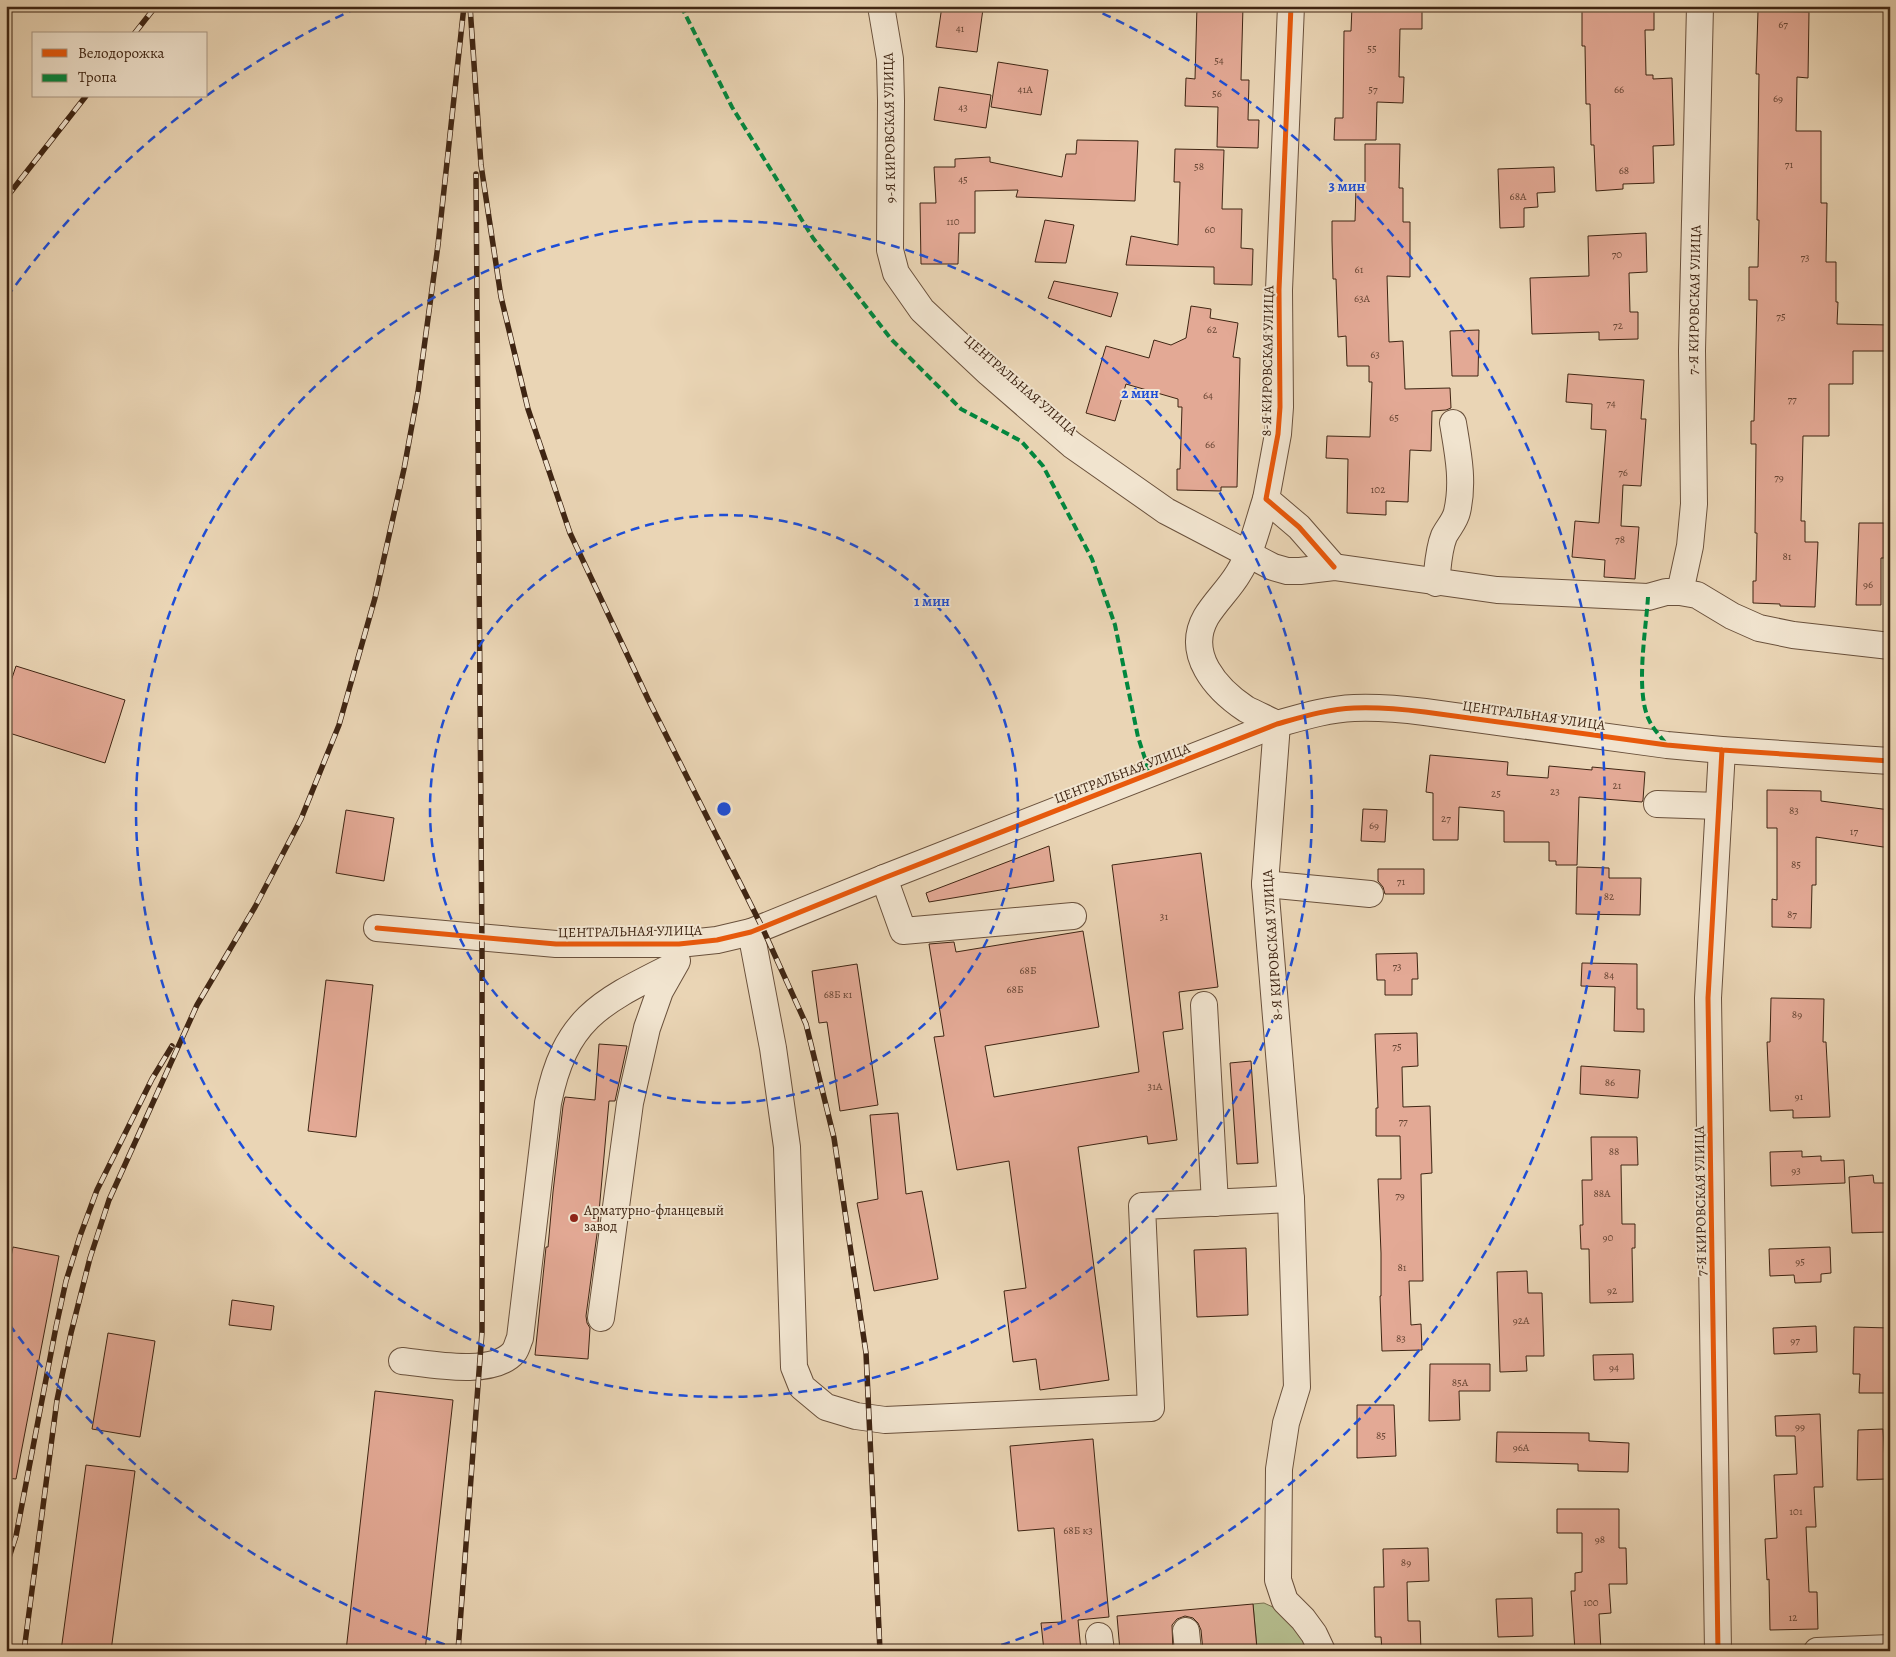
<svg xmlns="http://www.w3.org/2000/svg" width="1896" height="1657" viewBox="0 0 1896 1657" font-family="Alegreya,serif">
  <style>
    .green { fill: #b5bd8e; stroke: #7a7150 }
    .building { fill: #e3a995; stroke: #3f2513 }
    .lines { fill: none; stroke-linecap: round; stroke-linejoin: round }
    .minor-casing { stroke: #6a513c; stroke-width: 28 }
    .minor { stroke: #f1e4cf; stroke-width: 26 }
    .rail-casing { stroke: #3f2513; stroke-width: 5.5 }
    .rail { stroke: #f1e4cf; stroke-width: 4; stroke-dasharray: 11; stroke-linecap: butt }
    .quiet { stroke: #00873e; stroke-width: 4; stroke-dasharray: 8 4; stroke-linecap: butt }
    .cycleway-casing { stroke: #f1e4cf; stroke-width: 8 }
    .cycleway { stroke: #e8590c; stroke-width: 5 }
    .ring { fill: none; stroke: #1d4ed8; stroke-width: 2.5; stroke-dasharray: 9 6 }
    .poi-dot { fill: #8f2418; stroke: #f1e4cf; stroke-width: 2 }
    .labels { text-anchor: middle; stroke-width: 4; stroke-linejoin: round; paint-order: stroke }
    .number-label { font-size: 11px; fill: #684634 }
    .street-label { font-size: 14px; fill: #3f2513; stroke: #f1e4cf }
    .poi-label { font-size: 14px; fill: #3f2513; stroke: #f1e4cf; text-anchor: start }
    .centre { fill: #1d4ed8; stroke: #f1e4cf; stroke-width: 2.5 }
    .ring-label { font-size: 15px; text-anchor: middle; font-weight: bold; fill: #1d4ed8; stroke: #f1e4cf; stroke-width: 4; stroke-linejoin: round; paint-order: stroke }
  </style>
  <rect width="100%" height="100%" fill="#ead5b5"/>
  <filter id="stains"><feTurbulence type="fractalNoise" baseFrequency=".004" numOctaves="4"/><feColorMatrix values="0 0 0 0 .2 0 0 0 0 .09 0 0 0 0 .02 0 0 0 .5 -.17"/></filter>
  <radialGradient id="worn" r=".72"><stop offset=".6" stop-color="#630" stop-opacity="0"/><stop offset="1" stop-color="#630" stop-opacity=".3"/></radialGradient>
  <!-- green -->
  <path class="green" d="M1264,1603L1288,1614L1312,1651H1235L1257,1649L1253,1604Z"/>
  <!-- building -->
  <g class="building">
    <path d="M942,6H962L983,9L977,52L936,47Z"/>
    <path d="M1197,6H1243L1241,80H1249L1248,120H1259L1258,148L1217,147L1218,107L1185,106L1186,78L1195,79Z"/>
    <path d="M1352,6H1422V29H1400L1399,77H1404L1403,103L1377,102L1376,140H1334L1335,118H1343L1344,31H1351Z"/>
    <path d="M1587,6H1654V30H1645L1646,75H1653V79L1672,78L1674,145L1653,146L1654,183L1623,184V189L1596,191L1594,145H1591L1590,104H1586L1585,46H1582V8H1587Z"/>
    <path d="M1758,11L1809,12L1808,78L1797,77L1796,131H1821V203H1827L1826,262H1836V302H1838L1837,324L1890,325V351H1853V384H1829V436H1803L1801,521H1805V542H1818L1815,607L1780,606V604L1753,603V581H1756L1757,533H1755L1756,444H1751V421H1754L1757,300H1749V267H1758L1759,220H1757L1759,74H1756Z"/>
    <path d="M998,62L1048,70L1041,115L991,107Z"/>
    <path d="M939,87L991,95L986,128L934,120Z"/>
    <path d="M1077,140L1138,141L1135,201L1016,197L1018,190L975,191V233H959L958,264H921L920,203H936L934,167H955V159L990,157V162L1062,177L1066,154H1076Z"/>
    <path d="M1365,144H1400L1399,188H1403V222H1410V277L1387,276L1389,342L1403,341L1405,389L1450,388L1451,408L1446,410L1432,411L1431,451L1410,450L1408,502L1386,501V515L1347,513L1348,459L1326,458L1327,436L1370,437L1372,382H1369V366H1347L1346,336L1338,337L1336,279H1333L1332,240V221H1355L1356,188H1365Z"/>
    <path d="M1175,149L1224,150L1222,209H1242L1241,248L1253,249L1252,285L1214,284V267L1126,265L1131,236L1178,245L1180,182H1174Z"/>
    <path d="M1554,167L1555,192L1537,193L1538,207L1524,208V227L1500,228L1498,169Z"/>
    <path d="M1045,220L1074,225L1066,263L1035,262Z"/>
    <path d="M1646,233L1647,272L1629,273L1630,312H1638V339L1599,340V332L1532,334L1530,278L1589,276L1588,236Z"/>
    <path d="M1054,281L1118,293L1111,317L1048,298Z"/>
    <path d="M1191,306L1211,309L1210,318L1238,323L1233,357L1240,358L1237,487H1221V491L1177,490V469H1180L1182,407H1178V399L1126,384L1115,421L1086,413L1106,346L1149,358L1154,340L1171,345L1186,338Z"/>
    <path d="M1479,330L1478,376H1452L1450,331Z"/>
    <path d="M1568,374L1644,380L1641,419H1646L1641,486L1623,485L1621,526L1639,527L1635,579L1604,577L1605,560L1572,557L1575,521L1599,523L1606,430L1591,429L1592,404L1566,402Z"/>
    <path d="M1859,523H1884V558H1881V605H1856Z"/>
    <path d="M16,666L125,700L105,763L6,732V696Z"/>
    <path d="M1430,755L1508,762L1507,775L1548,778L1549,766L1592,770V767L1645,772L1643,800L1642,802L1579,797L1577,865H1556V861H1549V842H1504V811L1459,807L1458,840H1433V793L1426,792Z"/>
    <path d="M1767,790L1821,791V801L1890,810V848L1816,837V885H1812L1811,928L1772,927V899L1777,900V828H1767Z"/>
    <path d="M1363,809L1387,810L1385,842L1361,841Z"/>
    <path d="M346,810L394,818L384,881L336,873Z"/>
    <path d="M1049,846L1054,881L929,902L926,893Z"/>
    <path d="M1201,853L1218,987L1179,992L1183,1029L1163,1032L1177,1140L1148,1144L1147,1136L1078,1147L1109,1380L1040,1390L1036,1359L1013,1362L1004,1291L1026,1288L1009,1161L957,1170L934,1037L944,1036L929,944L954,942L956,952L1083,931L1099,1027L985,1046L994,1097L1139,1072L1112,865Z"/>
    <path d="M1577,867L1609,868V878H1641L1640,915L1576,914Z"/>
    <path d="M1378,869H1424V894H1385L1383,887L1378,881Z"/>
    <path d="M1417,953L1418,979H1412V995H1385V980H1377L1376,954Z"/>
    <path d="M1582,963L1637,964V1009H1644V1032L1614,1031L1615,987L1581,986Z"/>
    <path d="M857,964L878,1105L840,1111L827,1022L819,1023L812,971Z"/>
    <path d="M326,980L373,985L356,1137L308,1131Z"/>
    <path d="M1771,998L1824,999L1823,1042H1826L1830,1117L1793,1118V1110L1770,1111L1767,1042H1770Z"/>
    <path d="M1417,1033L1418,1066L1402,1067L1403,1107L1430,1106L1432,1173L1421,1174L1423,1281H1409L1411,1325L1421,1324L1422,1350L1382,1351L1380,1296H1381V1253L1378,1179H1401L1400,1136H1376V1108H1378L1375,1034Z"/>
    <path d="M599,1044L627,1046L615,1101H609L597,1234L586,1316L587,1323L590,1328L588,1359L535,1355L546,1247H548L553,1192L563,1106L565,1097L595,1100Z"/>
    <path d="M1251,1061L1258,1163L1237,1164L1230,1063Z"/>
    <path d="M1581,1066L1640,1070L1638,1098L1580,1094Z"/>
    <path d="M898,1113L906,1194L922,1191L938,1279L874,1291L857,1203L878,1199L870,1115Z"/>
    <path d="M1591,1137H1637L1638,1165H1621L1622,1224H1635V1248H1632L1633,1302L1590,1303L1589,1249H1581L1580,1225H1583L1582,1180H1592Z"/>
    <path d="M1802,1151V1157L1821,1156V1161L1844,1160L1845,1183L1771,1186L1770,1152Z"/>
    <path d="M1873,1175L1874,1183H1886L1888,1232L1852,1233L1849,1177Z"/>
    <path d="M13,1247L59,1256L16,1479L6,1478V1282Z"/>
    <path d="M1830,1247L1831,1273L1821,1274V1282L1795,1283L1794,1275L1770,1276L1769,1249Z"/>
    <path d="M1246,1248L1248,1315L1197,1317L1194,1250Z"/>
    <path d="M1527,1271L1528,1293H1542L1544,1356H1526L1527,1371L1500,1372L1497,1272Z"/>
    <path d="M232,1300L274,1306L271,1330L229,1325Z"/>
    <path d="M1816,1326L1817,1352L1774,1354L1773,1328Z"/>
    <path d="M1854,1327L1889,1328L1888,1393H1859L1860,1374H1853Z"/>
    <path d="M108,1333L155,1341L140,1437L92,1429Z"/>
    <path d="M1633,1354L1634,1379L1594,1380L1593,1355Z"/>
    <path d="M1430,1364H1490V1391H1459L1460,1420L1429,1421Z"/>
    <path d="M375,1391L453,1400L425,1651H346Z"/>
    <path d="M1357,1405H1394L1396,1456L1357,1458Z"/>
    <path d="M1820,1414L1823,1487H1814L1816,1527H1806L1809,1592H1817L1818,1629L1770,1630L1769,1579L1767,1580L1765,1539L1777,1538L1774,1475L1797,1474L1795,1436H1776L1775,1416Z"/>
    <path d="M1883,1429L1886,1479L1857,1480L1858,1430Z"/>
    <path d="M1497,1432L1589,1433V1441L1629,1443L1628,1472L1578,1471V1464L1496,1462Z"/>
    <path d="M1093,1439L1109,1617L1078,1620L1081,1651H1044L1041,1623L1062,1622L1054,1528L1018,1531L1010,1446Z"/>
    <path d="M86,1465L135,1471L111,1651H61Z"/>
    <path d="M1557,1509H1619V1548H1626L1627,1584H1609L1611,1613L1599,1614L1601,1651H1575L1571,1591H1575V1573L1582,1572V1533H1557Z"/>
    <path d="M1428,1548L1429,1581L1407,1582L1408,1621H1420L1421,1651H1382L1381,1637H1375L1374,1587H1384L1383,1549Z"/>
    <path d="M1532,1598L1533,1636L1498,1637L1496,1599Z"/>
    <path d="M1253,1604L1257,1649L1203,1651L1201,1630L1198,1623L1193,1618L1185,1616L1177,1619L1172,1625L1173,1651H1120L1117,1616Z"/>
  </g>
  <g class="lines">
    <defs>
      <g id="minor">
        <path d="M881,6L890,59L891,101L890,250L896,273L922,310L989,373L1072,445L1166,511L1273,567L1287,571H1300L1334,567L1497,590L1648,597L1666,592H1680L1697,595L1732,616L1759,628L1793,635L1890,646"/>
        <path d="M1291,6L1279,290L1280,407L1278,434L1266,499L1299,527L1334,567"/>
        <path d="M1266,499C1258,523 1252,552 1238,574C1229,589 1215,602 1206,617C1185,654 1216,689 1246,709C1256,714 1267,719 1277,724L1265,884L1291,1199L1297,1387L1286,1423L1279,1469L1278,1580L1285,1601L1303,1619L1314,1634L1322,1651"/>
        <path d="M1436,583C1438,567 1438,551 1444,536C1448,528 1455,521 1457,512C1464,482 1458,453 1453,423"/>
        <path d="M1680,592L1690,546L1694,504L1692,351L1700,6"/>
        <path d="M1657,804L1719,806"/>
        <path d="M884,878L903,931L1073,916"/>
        <path d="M1265,884L1370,894"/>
        <path d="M377,928L556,944H679L717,940L751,932L884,878L1277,724C1302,717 1328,709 1354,708C1378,707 1401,709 1425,712L1667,745L1722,750L1890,761"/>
        <path d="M751,932L773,1048L787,1147L794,1367L802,1387L826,1407L856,1416L885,1420L1151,1408L1142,1206L1291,1199"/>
        <path d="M1204,1005L1215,1203"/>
        <path d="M601,1318L630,1103L647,1028L660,991L677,961"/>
        <path d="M402,1361C430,1364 493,1377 514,1352C517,1348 518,1342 520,1338L548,1103C565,1018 601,1002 673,966"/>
        <path d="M1186,1631L1188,1651"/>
        <path d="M1099,1636L1101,1651"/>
        <path d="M1718,1651L1708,998L1722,750"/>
        <path d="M1817,1651L1890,1648"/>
      </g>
    </defs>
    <!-- minor casing -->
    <use href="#minor" class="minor-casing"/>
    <!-- minor -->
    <use href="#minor" class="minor"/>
    <defs>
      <g id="rail">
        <path d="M470,6L481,165L501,297L528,409L570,533L648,699L762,927L806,1024L834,1138L866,1353L880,1651"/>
        <path d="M134,34L156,6"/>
        <path d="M6,198L86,96"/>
        <path d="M6,1567L16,1536L56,1327L66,1281L80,1236L97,1190L152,1079L172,1046"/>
        <path d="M24,1651L57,1400L71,1333L90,1258L109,1200L197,1005L255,907L301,819L339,725L375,598L404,469L418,392L438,245L464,6"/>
        <path d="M458,1651L482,1332V955L476,174"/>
      </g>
    </defs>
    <!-- rail casing -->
    <use href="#rail" class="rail-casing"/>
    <!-- rail -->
    <use href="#rail" class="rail"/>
    <!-- quiet -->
    <g class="quiet">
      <path d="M681,6L732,107L813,238L891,339L961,409L1021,441L1043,466L1092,559L1115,625L1138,737L1150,774"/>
      <path d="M1648,597C1646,630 1635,691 1649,720C1653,729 1661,737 1667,745"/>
    </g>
    <defs>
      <g id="cycleway">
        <path d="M1291,6L1279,290L1280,407L1278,434L1266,499L1299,527L1334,567"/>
        <path d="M377,928L556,944H679L717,940L751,932L884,878L1277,724C1302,717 1328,709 1354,708C1378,707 1401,709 1425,712L1667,745L1722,750L1890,761"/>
        <path d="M1718,1651L1708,998L1722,750"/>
      </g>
    </defs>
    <!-- cycleway casing -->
    <use href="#cycleway" class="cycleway-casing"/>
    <!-- cycleway -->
    <use href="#cycleway" class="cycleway"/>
  </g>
  <!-- distance rings -->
  <g class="ring">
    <circle cx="724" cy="809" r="294"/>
    <circle cx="724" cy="809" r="588"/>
    <path d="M459 1649A881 881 0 0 1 7 1321M7 297A881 881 0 0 1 359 7M1089 7A881 881 0 0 1 989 1649"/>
  </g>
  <!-- markers -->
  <circle class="poi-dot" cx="574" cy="1218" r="5"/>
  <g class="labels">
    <!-- number labels -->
    <g class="number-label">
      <text x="1783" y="28">67</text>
      <text x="960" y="32">41</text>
      <text x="1372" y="52">55</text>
      <text x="1219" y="64">54</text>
      <text x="1025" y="93">41А</text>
      <text x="1373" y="93">57</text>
      <text x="1619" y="93">66</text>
      <text x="1217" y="97">56</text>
      <text x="1778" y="102">69</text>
      <text x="963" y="111">43</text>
      <text x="1789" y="168">71</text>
      <text x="1199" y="170">58</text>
      <text x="1624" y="174">68</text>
      <text x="963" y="183">45</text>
      <text x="1518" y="200">68А</text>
      <text x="953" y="225">110</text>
      <text x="1210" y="233">60</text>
      <text x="1617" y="258">70</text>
      <text x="1805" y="261">73</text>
      <text x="1359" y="273">61</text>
      <text x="1362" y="302">63А</text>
      <text x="1781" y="320">75</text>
      <text x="1618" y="329">72</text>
      <text x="1212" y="333">62</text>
      <text x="1375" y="358">63</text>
      <text x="1208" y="399">64</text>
      <text x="1792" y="403">77</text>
      <text x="1611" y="407">74</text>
      <text x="1394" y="421">65</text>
      <text x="1210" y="448">66</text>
      <text x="1623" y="476">76</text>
      <text x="1779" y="481">79</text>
      <text x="1378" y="493">102</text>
      <text x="1620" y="543">78</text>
      <text x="1787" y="560">81</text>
      <text x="1868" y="588">96</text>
      <text x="1617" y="789">21</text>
      <text x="1555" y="795">23</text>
      <text x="1496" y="797">25</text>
      <text x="1794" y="814">83</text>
      <text x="1446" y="822">27</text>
      <text x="1374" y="829">69</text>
      <text x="1854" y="835">17</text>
      <text x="1796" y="868">85</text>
      <text x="1401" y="885">71</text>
      <text x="1609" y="900">82</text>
      <text x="1792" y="918">87</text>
      <text x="1164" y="920">31</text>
      <text x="1397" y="970">73</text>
      <text x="1028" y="974">68Б</text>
      <text x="1609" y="979">84</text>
      <text x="1015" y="993">68Б</text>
      <text x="838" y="998">68Б к1</text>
      <text x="1797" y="1018">89</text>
      <text x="1397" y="1050">75</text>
      <text x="1610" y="1086">86</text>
      <text x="1155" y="1090">31А</text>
      <text x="1799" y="1100">91</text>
      <text x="1403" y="1125">77</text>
      <text x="1614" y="1155">88</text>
      <text x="1796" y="1174">93</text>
      <text x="1602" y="1197">88А</text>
      <text x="1400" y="1199">79</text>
      <text x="1608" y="1241">90</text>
      <text x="1800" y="1265">95</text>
      <text x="1402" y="1271">81</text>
      <text x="1612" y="1294">92</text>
      <text x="1521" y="1324">92А</text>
      <text x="1401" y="1342">83</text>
      <text x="1795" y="1344">97</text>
      <text x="1614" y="1371">94</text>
      <text x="1460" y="1386">85А</text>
      <text x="1800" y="1430">99</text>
      <text x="1381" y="1439">85</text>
      <text x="1521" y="1451">96А</text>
      <text x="1796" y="1515">101</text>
      <text x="1078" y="1534">68Б к3</text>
      <text x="1600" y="1543">98</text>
      <text x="1406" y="1566">89</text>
      <text x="1591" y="1606">100</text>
      <text x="1793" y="1621">12</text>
    </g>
    <!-- street labels -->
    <g class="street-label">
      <text transform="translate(889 128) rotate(-91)" y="5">9-Я КИРОВСКАЯ УЛИЦА</text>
      <text transform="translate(1694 300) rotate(-89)" y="5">7-Я КИРОВСКАЯ УЛИЦА</text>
      <text transform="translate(1267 361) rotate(-89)" y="5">8-Я КИРОВСКАЯ УЛИЦА</text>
      <text transform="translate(1021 385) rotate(41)" y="5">ЦЕНТРАЛЬНАЯ УЛИЦА</text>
      <text transform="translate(1534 715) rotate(8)" y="5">ЦЕНТРАЛЬНАЯ УЛИЦА</text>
      <text transform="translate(1122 773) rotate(-21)" y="5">ЦЕНТРАЛЬНАЯ УЛИЦА</text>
      <text transform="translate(630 931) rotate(-1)" y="5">ЦЕНТРАЛЬНАЯ УЛИЦА</text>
      <text transform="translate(1272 945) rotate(-94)" y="5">8-Я КИРОВСКАЯ УЛИЦА</text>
      <text transform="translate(1700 1201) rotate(-91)" y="5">7-Я КИРОВСКАЯ УЛИЦА</text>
    </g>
    <!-- poi labels -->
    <g class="poi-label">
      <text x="584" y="1215">Арматурно-фланцевый<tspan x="584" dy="16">завод</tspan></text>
    </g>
  </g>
  <circle cx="724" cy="809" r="8" class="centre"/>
  <g class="ring-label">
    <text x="1347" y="191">3 мин</text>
    <text x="1140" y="398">2 мин</text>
    <text x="932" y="606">1 мин</text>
  </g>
  <!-- margin -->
  <rect width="1896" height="1657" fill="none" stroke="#ead5b5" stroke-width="25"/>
  <rect x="8" y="8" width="1881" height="1642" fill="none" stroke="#3f2513" stroke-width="2.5"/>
  <rect x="12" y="12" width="1871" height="1632" fill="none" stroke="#3f2513"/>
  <!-- legend -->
  <rect x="32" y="32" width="175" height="65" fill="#f1e4cf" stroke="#aa9884"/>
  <rect x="42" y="49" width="25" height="8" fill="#e8590c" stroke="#aa9884"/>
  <text x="78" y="58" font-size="15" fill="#3f2513">Велодорожка</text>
  <rect x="42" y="74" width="25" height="8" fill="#00873e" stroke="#aa9884"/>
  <text x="78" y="82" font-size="15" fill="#3f2513">Тропа</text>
  <rect width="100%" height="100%" filter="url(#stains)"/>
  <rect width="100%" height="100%" fill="url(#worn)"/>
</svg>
